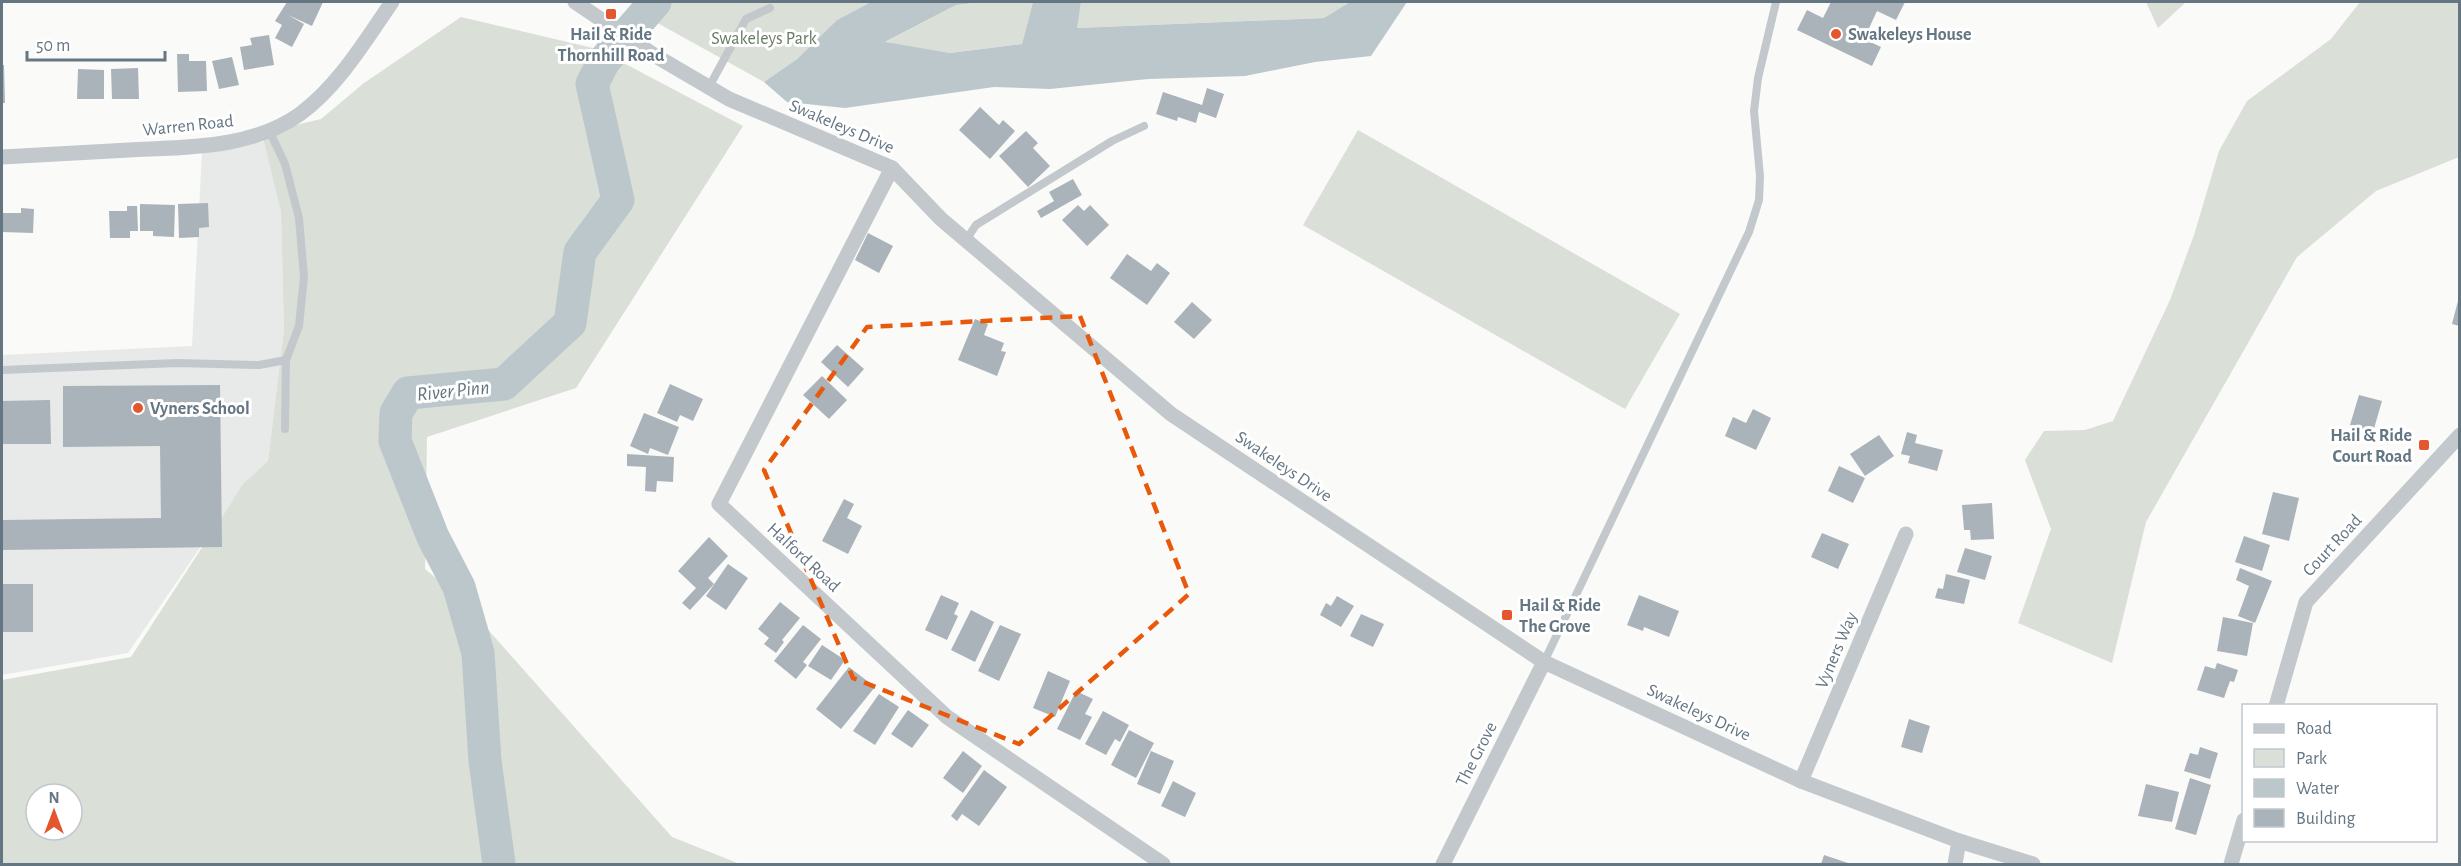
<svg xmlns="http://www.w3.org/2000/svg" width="2461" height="866" viewBox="0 0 2461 866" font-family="'Alegreya Sans',sans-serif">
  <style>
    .built { fill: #e8e9e9 }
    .green { fill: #dadfd7; fill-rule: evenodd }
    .water { fill: #bbc7cb }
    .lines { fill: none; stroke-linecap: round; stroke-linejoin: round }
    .river { stroke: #bbc7cb; stroke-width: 33 }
    .building { fill: #aab3b9 }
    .service { stroke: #c3c8cc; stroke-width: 8 }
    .minor { stroke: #c3c8cc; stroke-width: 15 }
    .marked { fill: none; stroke: #e8590c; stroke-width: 4.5; stroke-dasharray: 12 8; stroke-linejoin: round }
    .poi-dot { fill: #e4572e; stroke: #fff; stroke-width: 2 }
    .labels { text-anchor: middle; stroke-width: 6; stroke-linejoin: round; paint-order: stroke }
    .poi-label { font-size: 18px; font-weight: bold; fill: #657683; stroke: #fff; text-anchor: start }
    .park-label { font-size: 18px; fill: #687a64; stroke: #fff }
    .street-label { font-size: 18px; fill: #657683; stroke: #fff }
    .water-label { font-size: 20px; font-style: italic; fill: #60757c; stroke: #fff }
  </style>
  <rect width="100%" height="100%" fill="#fafaf8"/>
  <!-- built -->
  <path class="built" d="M266,141L281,212L284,330L268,461L243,485L128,653L2,675V355L192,346L202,152L224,151Z"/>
  <!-- green -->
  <g class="green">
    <path d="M642,2H871L837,20L797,59L764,82L634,10Z"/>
    <path d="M981,2H1033L1022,44L950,53L884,43L956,5Z"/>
    <path d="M1081,2H1350L1324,18L1076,28Z"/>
    <path d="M2146,2H2186L2158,28Z"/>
    <path d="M2360,2H2459V157L2376,191L2297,257L2146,522L2112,663L2018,623L2051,529L2025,460L2044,431L2085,430L2113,421L2170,300L2194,235L2219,151L2247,101L2331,39Z"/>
    <path d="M461,17L597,49L743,126L576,388L427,437L425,569L459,597L672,837L740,864H2V680L131,657L243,484L268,461L284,330L281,212L262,133L321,119L364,83ZM36,794H72V830H36Z"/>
    <path d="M1358,130L1680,314L1625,409L1303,225Z"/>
  </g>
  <!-- water -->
  <path class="water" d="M871,2H981L956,5L885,42L950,53L1022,44L1033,2H1081L1077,28L1324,18L1350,2H1407L1371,56L1315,62L1245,76L1148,79L1050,89L994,87L845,108L787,102L764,82L797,59L837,20Z"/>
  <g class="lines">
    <!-- river -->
    <path class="river" d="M499,864L485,761L478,653L459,587L433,537L395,441L396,413L408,393L504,384L570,323L580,252L618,200L592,84L604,61L655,2"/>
  </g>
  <!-- building -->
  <g class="building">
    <path d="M287,2H323L312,26L288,15L304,24L292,47L275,38L282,25L275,21Z"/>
    <path d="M1831,2H1905L1896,20L1877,11L1864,39L1881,47L1872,66L1797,30L1807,10L1823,18Z"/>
    <path d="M269,35L274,65L244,70L240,47L252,45L250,38Z"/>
    <path d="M177,54H189V61H206L207,91L178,92Z"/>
    <path d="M232,57L239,85L219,89L212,61Z"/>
    <path d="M2,65H4L5,103H2Z"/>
    <path d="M138,68L139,99H112L111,69Z"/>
    <path d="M78,69L104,70V99H77Z"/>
    <path d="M1207,88L1224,94L1216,118L1199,112L1196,123L1178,117L1177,121L1156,114L1163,92L1202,105Z"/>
    <path d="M980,107L999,125L1003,120L1015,131L990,159L959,130Z"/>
    <path d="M1026,131L1038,143L1033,148L1050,166L1028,187L999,156Z"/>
    <path d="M1073,179L1082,195L1041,218L1037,211L1054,201L1049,192Z"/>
    <path d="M208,203L209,227L199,228V237L179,238L178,204Z"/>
    <path d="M140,204L175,205L174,237L153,236V231H140Z"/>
    <path d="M1078,205L1084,211L1090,205L1109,225L1087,246L1062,220Z"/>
    <path d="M127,206H137L138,231H130V238H110L109,211H127Z"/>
    <path d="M21,208L34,209L33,233L2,232V213H21Z"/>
    <path d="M868,233L893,246L879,273L855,260Z"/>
    <path d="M1127,254L1151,271L1157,263L1170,273L1147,305L1110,278Z"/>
    <path d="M2460,293V326L2452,324Z"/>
    <path d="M1192,302L1212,320L1194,339L1174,322Z"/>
    <path d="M975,319L988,324L984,335L1004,343L1001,351L1006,352L997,376L958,360Z"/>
    <path d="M837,345L864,369L848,387L821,362Z"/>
    <path d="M822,376L847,400L829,419L803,395Z"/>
    <path d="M670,384L703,399L693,421L680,415L677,422L657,413Z"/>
    <path d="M220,385L222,547L2,550V520L161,518L160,446L63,447V386Z"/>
    <path d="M2359,395L2382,401L2373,432L2350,425Z"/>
    <path d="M50,400L51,444H2V401Z"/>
    <path d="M1753,409L1771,418L1756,450L1725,436L1733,417L1746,423Z"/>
    <path d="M644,413L679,427L668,455L650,448L648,454L630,446Z"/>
    <path d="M1907,432L1917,435L1915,443L1943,450L1937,471L1908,463L1910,456L1901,454Z"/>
    <path d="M1879,435L1894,456L1865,476L1850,454Z"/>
    <path d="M627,454L674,457L673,482L657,481L656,492L645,491L646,467L627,466Z"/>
    <path d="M1839,466L1865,478L1853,503L1828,491Z"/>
    <path d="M2273,492L2299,498L2289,541L2262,534Z"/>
    <path d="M844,499L854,504L847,518L862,526L848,554L822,541Z"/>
    <path d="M1992,503L1994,539L1971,540L1970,530H1964L1962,505Z"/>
    <path d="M1822,533L1849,544L1838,569L1811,557Z"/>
    <path d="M2244,536L2270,545L2262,571L2235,562Z"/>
    <path d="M709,537L728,556L708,578L714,584L690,610L682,603L696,588L678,571Z"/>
    <path d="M1965,548L1992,556L1985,580L1957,572Z"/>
    <path d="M728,564L748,578L726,610L706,596Z"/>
    <path d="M2240,568L2272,581L2255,623L2238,616L2249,586L2236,580Z"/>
    <path d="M1946,574L1970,580L1964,604L1935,598L1938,588L1943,589Z"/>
    <rect x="2" y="584" width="31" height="48"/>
    <path d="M941,595L959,603L954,614L958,616L947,640L925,630Z"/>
    <path d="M1639,595L1679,611L1669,637L1644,627L1643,631L1627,625Z"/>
    <path d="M1337,596L1354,606L1341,627L1320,615L1326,603L1331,606Z"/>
    <path d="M780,602L800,618L782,640L784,642L776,653L764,644L769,638L758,629Z"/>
    <path d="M971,610L994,622L975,662L951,650Z"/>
    <path d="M1361,614L1384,624L1373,647L1350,636Z"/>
    <path d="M2223,617L2253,623L2247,656L2217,651Z"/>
    <path d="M803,625L821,639L803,662L807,665L796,679L774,661Z"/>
    <path d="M1000,625L1021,634L999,681L978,671Z"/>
    <path d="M822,645L845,660L831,680L808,666Z"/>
    <path d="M2217,663L2238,670L2234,682L2230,681L2224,698L2197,690L2205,666L2215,669Z"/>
    <path d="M849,667L875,687L841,729L816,709Z"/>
    <path d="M1048,671L1070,681L1055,717L1033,708Z"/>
    <path d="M1076,691L1093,699L1085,714L1092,717L1080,740L1057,729Z"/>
    <path d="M879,694L899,707L875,745L853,731Z"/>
    <path d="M908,710L929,725L912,748L891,734Z"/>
    <path d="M1103,711L1129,725L1120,742L1115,739L1106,755L1085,744Z"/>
    <path d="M1909,719L1930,726L1922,753L1901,747Z"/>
    <path d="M1129,730L1154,743L1136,778L1111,765Z"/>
    <path d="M2200,747L2218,753L2210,779L2184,771L2190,753L2198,755Z"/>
    <path d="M963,751L982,766L963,793L943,778Z"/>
    <path d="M1151,751L1174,761L1160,794L1137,784Z"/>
    <path d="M984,770L1007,787L979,826L962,814L957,821L951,816Z"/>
    <path d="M2190,778L2211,785L2196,835L2175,829Z"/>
    <path d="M1173,781L1196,793L1185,817L1161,806Z"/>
    <path d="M2146,784L2179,792L2172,822L2138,816Z"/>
    <path d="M1824,855L1851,864H1821Z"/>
  </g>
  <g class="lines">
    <!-- service -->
    <g class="service">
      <path d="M709,87L746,19L770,8"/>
      <path d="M966,240L976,225L1112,141L1144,126"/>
      <path d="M2,370L178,363L259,365L286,360L299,326L304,277L299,218L285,164L269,130"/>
      <path d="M285,429L286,360"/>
      <path d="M1544,662L1749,232L1759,200L1760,176L1754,111L1758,78L1776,2"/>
    </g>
    <!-- minor -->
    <g class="minor">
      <path d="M575,2L654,55L729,99L892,168L941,219L1171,414L1544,662L1801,781L1959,841L2033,864"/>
      <path d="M2,157C44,155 86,152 129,150C187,147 251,149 300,114C339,85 365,41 392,2"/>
      <path d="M892,168L719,504L947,717L1163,864"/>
      <path d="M2276,706L2306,602L2460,435"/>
      <path d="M1801,781L1906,534"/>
      <path d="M1443,864L1544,662"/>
      <path d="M1955,864L1959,841"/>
      <path d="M2231,864L2244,820"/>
    </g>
  </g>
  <!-- marked area -->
  <path class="marked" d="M1080,316L1189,594L1019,744L853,678L764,470L867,327Z"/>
  <!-- markers -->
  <g class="poi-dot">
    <rect x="605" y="8" width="12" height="12" rx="3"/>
    <circle cx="1836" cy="34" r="6"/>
    <circle cx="138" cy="408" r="6"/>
    <rect x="2418" y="439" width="12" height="12" rx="3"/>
    <rect x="1501" y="609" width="12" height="12" rx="3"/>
  </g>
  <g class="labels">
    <!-- poi labels -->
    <g class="poi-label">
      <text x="611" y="40" text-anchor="middle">Hail &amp; Ride<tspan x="611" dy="21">Thornhill Road</tspan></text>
      <text x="1848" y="40">Swakeleys House</text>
      <text x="150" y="414">Vyners School</text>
      <text x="2412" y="441" text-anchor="end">Hail &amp; Ride<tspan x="2412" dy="21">Court Road</tspan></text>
      <text x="1519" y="611">Hail &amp; Ride<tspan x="1519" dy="21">The Grove</tspan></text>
    </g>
    <!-- park labels -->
    <g class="park-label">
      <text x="764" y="44">Swakeleys Park</text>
    </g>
    <!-- street labels -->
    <g class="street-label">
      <text transform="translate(188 125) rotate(-6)" y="6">Warren Road</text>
      <text transform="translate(842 126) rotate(23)" y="6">Swakeleys Drive</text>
      <text transform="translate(1284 466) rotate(34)" y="6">Swakeleys Drive</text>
      <text transform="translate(2332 545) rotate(-47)" y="6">Court Road</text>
      <text transform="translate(804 557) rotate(43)" y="6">Halford Road</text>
      <text transform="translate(1836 650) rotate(-67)" y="6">Vyners Way</text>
      <text transform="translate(1699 712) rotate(25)" y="6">Swakeleys Drive</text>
      <text transform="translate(1476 754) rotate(-63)" y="6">The Grove</text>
    </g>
    <!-- water labels -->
    <g class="water-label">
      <text transform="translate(453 390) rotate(-6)" y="7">River Pinn</text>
    </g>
  </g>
  <!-- border -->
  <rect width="2461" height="866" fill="none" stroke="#657683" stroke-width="6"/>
  <!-- legend -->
  <rect x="2242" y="704" width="195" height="138" fill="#ffffff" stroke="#c1c8cd" stroke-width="1.5"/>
  <rect x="2254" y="724" width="30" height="9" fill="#c3c8cc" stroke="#c1c8cd" stroke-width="1.5"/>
  <text x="2296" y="734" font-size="18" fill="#657683">Road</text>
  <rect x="2254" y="749" width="30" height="18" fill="#dadfd7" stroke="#c1c8cd" stroke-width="1.5"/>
  <text x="2296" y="764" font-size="18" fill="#657683">Park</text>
  <rect x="2254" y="779" width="30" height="18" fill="#bbc7cb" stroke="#c1c8cd" stroke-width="1.5"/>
  <text x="2296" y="794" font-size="18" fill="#657683">Water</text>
  <rect x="2254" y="809" width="30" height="18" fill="#aab3b9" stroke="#c1c8cd" stroke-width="1.5"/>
  <text x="2296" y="824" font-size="18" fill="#657683">Building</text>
  <!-- north arrow -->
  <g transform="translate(54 812)"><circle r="28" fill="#ffffff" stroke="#c1c8cd" stroke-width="1.5"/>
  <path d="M0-4.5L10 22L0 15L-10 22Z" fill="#e4572e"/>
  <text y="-9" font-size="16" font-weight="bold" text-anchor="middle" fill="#657683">N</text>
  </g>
  <!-- scale -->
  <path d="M27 51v9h138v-9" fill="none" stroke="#657683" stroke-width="3"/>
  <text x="36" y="51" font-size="18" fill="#657683" stroke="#ffffff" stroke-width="4.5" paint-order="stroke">50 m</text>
</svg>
